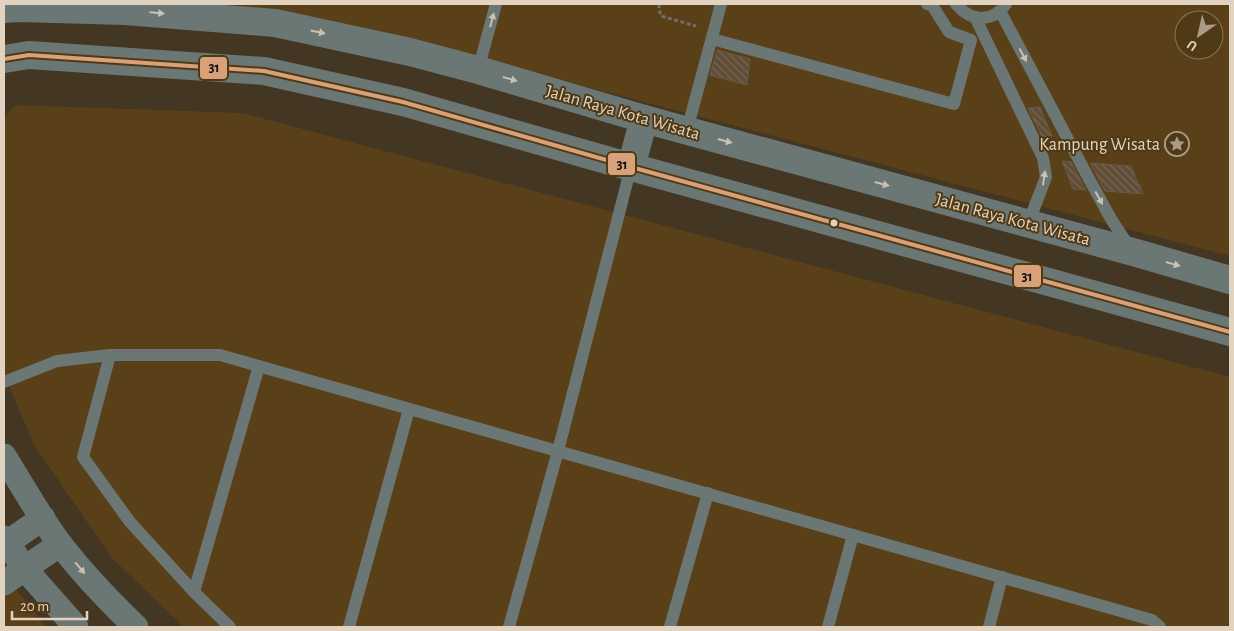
<svg xmlns="http://www.w3.org/2000/svg" width="1234" height="631" viewBox="0 0 1234 631" font-family="'Alegreya Sans',sans-serif">
  <style>
    .built { fill: #5a4018; fill-rule: evenodd }
    .building { fill: url(#building-back-hatch); stroke: #66594b }
    .lines { fill: none; stroke-linecap: round; stroke-linejoin: round }
    .path { stroke: #6e6f67; stroke-width: 3; stroke-dasharray: 4 2.5; stroke-linecap: butt }
    .service { stroke: #6b7774; stroke-width: 12 }
    .minor { stroke: #6b7774; stroke-width: 25 }
    .tertiary { stroke: #6b7774; stroke-width: 28 }
    .bus-1-casing { stroke: #503915; stroke-width: 8 }
    .bus-1 { stroke: #d9a179; stroke-width: 4 }
    .oneway { fill: #c9c1b1 }
    .bus-dot { fill: #e1d3c0; stroke: #503915; stroke-width: 2 }
    .labels { text-anchor: middle; stroke-width: 4; stroke-linejoin: round; paint-order: stroke }
    .street-label { font-size: 18px; fill: #e1d3c0; stroke: #503915 }
    .poi-label { font-size: 18px; fill: #e1d3c0; stroke: #503915; text-anchor: end }
    .line-badge { stroke: #503915; stroke-width: 2 }
    .pale-badge-label { font-size: 14px; text-anchor: middle; font-weight: bold; fill: #111 }
  </style>
  <defs>
    <pattern id="building-back-hatch" width="6" height="6" patternUnits="userSpaceOnUse" patternTransform="scale(1.25)"><rect width="6" height="6" fill="#5f4d37"/><path d="M-1 5l2 2M0 0l6 6M5-1l2 2" fill="none" stroke="#766652"/></pattern>
  </defs>
  <rect width="100%" height="100%" fill="#433622"/>
  <!-- built -->
  <g class="built">
    <path d="M150,4H1230V256L347,24ZM1184,20H1214V50H1184Z"/>
    <path d="M15,105L243,113L1230,377V623L1226,627H184L112,558L34,445L4,373V118Z"/>
    <path d="M4,575L47,627H4Z"/>
  </g>
  <!-- building -->
  <g class="building">
    <path d="M717,50L750,59L747,85L710,75Z"/>
    <path d="M1040,107L1052,136L1042,137L1028,108Z"/>
    <path d="M1062,161L1071,162L1086,190L1073,189Z"/>
    <path d="M1090,163L1131,166L1143,194L1105,191Z"/>
  </g>
  <g class="lines">
    <!-- path -->
    <path class="path" d="M659,4V9L661,16L696,26"/>
    <!-- service -->
    <g class="service">
      <path d="M956,4C971,22 992,23 1006,4"/>
      <path d="M1000,11L1088,177L1111,219L1130,248"/>
      <path d="M975,17L1043,158L1046,177L1028,224"/>
      <path d="M712,39L954,104L971,40L949,32L932,5L927,4"/>
      <path d="M478,70L496,4"/>
      <path d="M687,130L721,4"/>
      <path d="M110,355L83,457L130,522L194,592L230,627"/>
      <path d="M4,382L57,361L110,355H220L1152,620L1160,627"/>
      <path d="M194,592L259,366"/>
      <path d="M349,627L409,409"/>
      <path d="M509,627L558,451L631,167"/>
      <path d="M670,627L708,493"/>
      <path d="M828,627L853,535"/>
      <path d="M989,627L1002,577"/>
    </g>
    <!-- minor -->
    <g class="minor">
      <path d="M4,456C22,485 39,516 60,544C83,574 109,601 136,627"/>
      <path d="M4,538L24,568L76,627"/>
      <path d="M4,545L43,518"/>
      <path d="M4,583L60,544"/>
    </g>
    <!-- tertiary -->
    <g class="tertiary">
      <path d="M4,9L19,8L125,11L275,23L410,52L478,70L644,119L1133,252L1230,280"/>
      <path d="M4,59L29,55L264,71L403,102L631,167L1230,332"/>
      <path d="M631,167L644,119"/>
    </g>
    <defs>
      <path id="bus-1" d="M4,59L29,55L264,71L403,102L631,167L1230,332"/>
    </defs>
    <!-- bus-1 casing -->
    <use href="#bus-1" class="bus-1-casing"/>
    <!-- bus-1 -->
    <use href="#bus-1" class="bus-1"/>
  </g>
  <!-- one-way arrows -->
  <defs><path id="oneway-solid" d="M-6-.8H1V-3.2L6.5 0L1 3.2V.8H-6Z" transform="scale(1.25)"/></defs>
  <g class="oneway">
    <use href="#oneway-solid" transform="translate(157 13) rotate(5)"/>
    <use href="#oneway-solid" transform="translate(492 20) rotate(-75)"/>
    <use href="#oneway-solid" transform="translate(318 32) rotate(12)"/>
    <use href="#oneway-solid" transform="translate(1023 55) rotate(62)"/>
    <use href="#oneway-solid" transform="translate(510 79) rotate(16)"/>
    <use href="#oneway-solid" transform="translate(725 141) rotate(15)"/>
    <use href="#oneway-solid" transform="translate(1044 178) rotate(-82)"/>
    <use href="#oneway-solid" transform="translate(882 184) rotate(15)"/>
    <use href="#oneway-solid" transform="translate(1099 198) rotate(61)"/>
    <use href="#oneway-solid" transform="translate(1173 264) rotate(16)"/>
    <use href="#oneway-solid" transform="translate(80 568) rotate(50)"/>
  </g>
  <!-- icons -->
  <defs>
    <symbol id="sight-ring" viewBox="-11 -11 22 22"><circle r="9.5" fill="#503915" stroke="#aa9c89" stroke-width="1.5"/><path d="M0-6L1.8-2.2L6-1.7L2.9 1.2L3.7 5.4L0 3.3L-3.7 5.4L-2.9 1.2L-6-1.7L-1.8-2.2Z" fill="#aa9c89"/></symbol>
  </defs>
  <g fill-rule="evenodd">
    <use href="#sight-ring" x="1163" y="130" width="28" height="28"/>
  </g>
  <!-- markers -->
  <circle class="bus-dot" cx="834" cy="223" r="4.5"/>
  <g class="labels">
    <!-- street labels -->
    <g class="street-label">
      <text transform="translate(623 112) rotate(16)" y="6">Jalan Raya Kota Wisata</text>
      <text transform="translate(1013 219) rotate(15)" y="6">Jalan Raya Kota Wisata</text>
    </g>
    <!-- poi labels -->
    <g class="poi-label">
      <text x="1160" y="150">Kampung Wisata</text>
    </g>
  </g>
  <g class="line-badge">
    <rect x="199" y="56" width="29" height="24" rx="5" fill="#d9a179"/>
    <rect x="607" y="152" width="29" height="24" rx="5" fill="#d9a179"/>
    <rect x="1013" y="264" width="29" height="24" rx="5" fill="#d9a179"/>
  </g>
  <g class="pale-badge-label">
    <text x="214" y="72">31</text>
    <text x="622" y="169">31</text>
    <text x="1027" y="281">31</text>
  </g>
  <!-- border -->
  <rect width="1234" height="631" fill="none" stroke="#e1d3c0" stroke-width="10"/>
  <!-- north arrow -->
  <g transform="translate(1199 35) rotate(214)"><circle r="24" fill="#503915" stroke="#8a7759"/>
  <path d="M0-4L9 19L0 12L-9 19Z" fill="#aa9c89"/>
  <text y="-8" font-size="14" font-weight="bold" text-anchor="middle" fill="#e1d3c0">U</text>
  </g>
  <!-- scale -->
  <path d="M12 611v8h75v-8" fill="none" stroke="#e1d3c0" stroke-width="2.5"/>
  <text x="20" y="611" font-size="15" fill="#e1d3c0" stroke="#503915" stroke-width="4" paint-order="stroke">20 m</text>
</svg>
